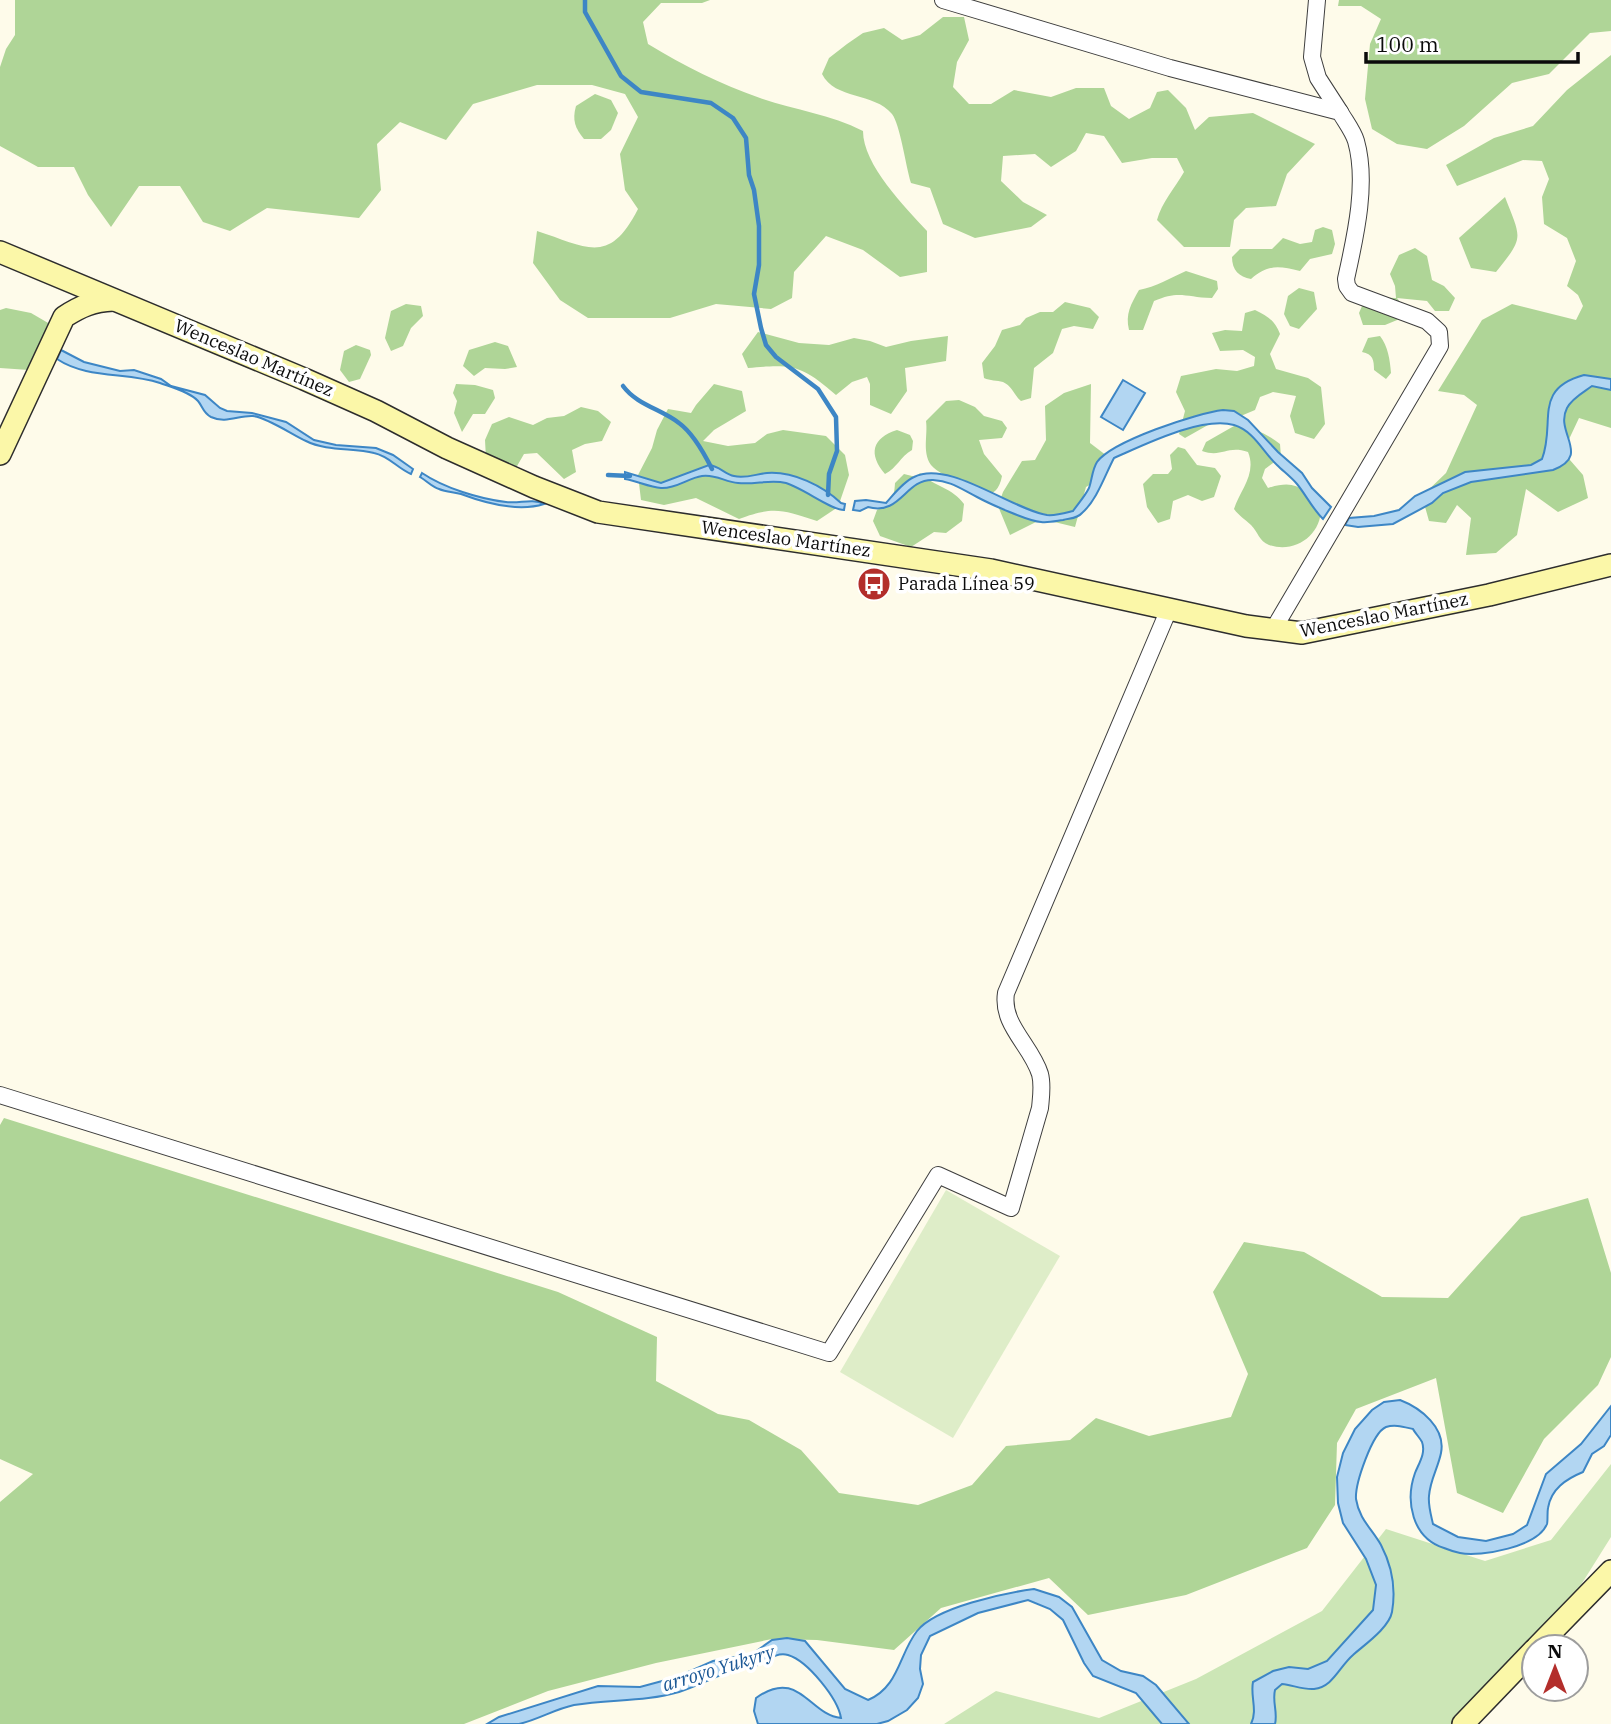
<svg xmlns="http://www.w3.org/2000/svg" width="1611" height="1724" viewBox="0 0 1611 1724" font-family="'IBM Plex Serif',serif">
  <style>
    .green { fill: #cce6b6 }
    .forest { fill: #afd597 }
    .pitch { fill: #deedc8 }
    .water { fill: #b2d6f2; stroke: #3d86c5; stroke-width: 2 }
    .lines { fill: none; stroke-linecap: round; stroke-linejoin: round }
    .stream { stroke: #3d86c5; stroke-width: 4.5 }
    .street-casing { stroke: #3e3e3e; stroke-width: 18 }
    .secondary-casing { stroke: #2d2d2d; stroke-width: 24 }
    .street { stroke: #fff; stroke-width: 16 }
    .secondary { stroke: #fbf7a8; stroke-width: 21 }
    .labels { text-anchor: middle; stroke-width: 7; stroke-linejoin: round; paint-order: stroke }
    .street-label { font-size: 18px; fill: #0b0b0b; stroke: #fff }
    .poi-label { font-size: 18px; fill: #0b0b0b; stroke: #fff; text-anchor: start }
    .water-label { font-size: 19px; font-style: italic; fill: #1c5895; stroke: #fff }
  </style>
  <rect width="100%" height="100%" fill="#fefbea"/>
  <!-- green -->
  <path class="green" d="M1611,1464V1537L1542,1647L1458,1724H944L996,1691L1099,1718L1196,1679L1322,1611L1386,1529L1485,1561L1551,1540Z"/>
  <!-- forest -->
  <g class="forest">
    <path d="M15,0H710L702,3H661L643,22L648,44C684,66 720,84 760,98C794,110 830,114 863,131C863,165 905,207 927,231V272L900,277L863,250L826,236L794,272L792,298L771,309L716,304L670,318H588L560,300L533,263L537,231C587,247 609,266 638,209L625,190L620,154L638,117L625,94L592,85H537L473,104L446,140L400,122L377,144L381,190L359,218L267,208L230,231L203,222L180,186H139L111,227L88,195L74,167H38L0,146V67L6,49L15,35Z"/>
    <path d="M1339,0H1611V31L1590,33L1549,74L1512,83L1464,126L1427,149L1397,144L1372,129L1365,99L1370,44L1381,19L1361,6H1338Z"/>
    <path d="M943,17H964L969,40L957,62L953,87L969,104H991L1014,90L1051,97L1076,88H1104L1111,106L1129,119L1150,108L1157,92L1168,90L1186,108L1195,130L1209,117L1253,113L1315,144L1287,174L1276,206L1246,208L1234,220L1230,247H1184L1157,220C1162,202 1174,189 1184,172L1177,158H1152L1122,163L1104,136L1086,133L1076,151L1051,167L1035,154L1003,156L1001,181L1023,202L1047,215L1031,227L975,238L943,224L930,188L911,183C906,167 900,124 892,114C874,92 835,100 822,74L829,58L847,44L863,33L884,28L902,40L920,35Z"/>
    <path d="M1611,55V428L1579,418L1563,452L1583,475L1588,498L1558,512L1526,489L1517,535L1496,553L1466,555L1471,518L1457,505L1446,523L1429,521L1422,496L1446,473L1477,405L1464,395L1438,391L1482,320L1512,304L1576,320L1583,306L1578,295L1567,286L1576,261L1567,238L1544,224L1542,197L1549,179L1542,161L1523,160L1457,186L1446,165L1494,138L1533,126L1567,90Z"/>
    <path d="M595,94L611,100L618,113L611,130L601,139H584C575,128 572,120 576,106Z"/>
    <path d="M1505,197C1521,239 1525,236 1496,272L1471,268L1459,238Z"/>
    <path d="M1323,227L1332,230L1335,244L1332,254L1310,259L1300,271C1279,266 1268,264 1251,279C1239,277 1232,270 1232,257L1240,249H1272L1283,238L1300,244L1312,242L1315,230Z"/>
    <path d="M1415,248L1427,256L1432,280L1444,286L1455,298L1449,311H1435L1427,301L1397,298L1403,306L1402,318L1385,325H1363L1359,313L1366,297L1396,298L1395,286L1390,274L1399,255Z"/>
    <path d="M1186,271L1217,281L1218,289L1212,298C1185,297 1179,290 1154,301L1143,330H1129C1125,314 1131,304 1139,290C1156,287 1170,278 1186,271Z"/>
    <path d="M1299,288L1314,292L1317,309L1299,329L1290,326L1284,314L1288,296Z"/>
    <path d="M1065,302L1090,308L1099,317L1093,329L1074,326L1062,329L1053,353L1034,368L1031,398L1021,401C1014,395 1012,386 1003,382C997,380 990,381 984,378L982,363L995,346L1002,330L1020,325L1026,318L1040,312H1053Z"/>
    <path d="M406,304L421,306L423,316L411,328L403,346L391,351L385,338L391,311Z"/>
    <path d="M6,308L31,313L55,327L29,370L0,368V310Z"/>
    <path d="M1255,310C1267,316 1275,320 1280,334L1270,354L1276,369L1308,378L1321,387L1325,424L1314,439L1295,433L1290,416L1296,396L1273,392L1260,397L1255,410L1236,418L1208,425L1185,438L1179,434L1185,411L1176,392L1181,376L1216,369L1237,371L1254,366L1255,357L1243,350L1220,351L1212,333L1225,330L1242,331L1245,313Z"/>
    <path d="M758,332L799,343L829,345L854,338L870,341L886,347L911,341L948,336L946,361L905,368L907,391L891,414L870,405V384L867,377L852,382L836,395C801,365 794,364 748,368L742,354Z"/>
    <path d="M1380,336C1388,346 1390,360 1391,373L1386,379L1374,370C1374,360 1373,354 1362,352L1368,338Z"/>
    <path d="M495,342L508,346L517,367L505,369L485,368L474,376L463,366L469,350Z"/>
    <path d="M356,345L370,350L371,355L360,379L349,382L340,370L344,351Z"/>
    <path d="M456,384L475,385L493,390L495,398L485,414H473L462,432L454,413L457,401L453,393Z"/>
    <path d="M714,384L742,391L746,411L714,430L703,441L728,446L755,443L767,434L783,430L826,436L845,455L849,475L838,507L817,521C782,510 774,506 739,519L696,498L664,505L641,500L638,475L652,448L657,430L668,409L691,413L696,405Z"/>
    <path d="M1091,384L1090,443L1111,459L1105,476L1086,487L1075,527L1042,519L1010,535L998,506L1003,492L1022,461L1035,460L1046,440L1045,406L1064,393Z"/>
    <path d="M959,400L975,407L984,416L1002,421L1007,428L1002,438L979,440L984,454L1002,476C996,508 971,490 954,480C947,476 937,472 931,465C922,452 928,435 926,421L946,401Z"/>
    <path d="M581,407L598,411L611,422L602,441L585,444L572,450L576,472L564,479L537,453L524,454L513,473L486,459L485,440L492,424L509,417L533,425L547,418L564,416Z"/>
    <path d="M1234,426C1250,426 1268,434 1280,444L1281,457L1265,469L1262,478L1268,488C1296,479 1304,488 1321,509C1321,535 1295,554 1269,545C1259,541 1258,532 1251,525C1245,519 1239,516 1234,509C1240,490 1257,474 1248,452C1227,445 1222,458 1202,451L1206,442Z"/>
    <path d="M897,430L910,435L913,441L912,450C900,457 897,468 885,474C868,454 872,438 897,430Z"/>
    <path d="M1178,447L1185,449L1197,465L1215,468L1221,476L1214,497L1202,501L1188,495L1173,501L1170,519L1158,523L1147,507L1143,484L1153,474H1168L1172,469L1170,455Z"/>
    <path d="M920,473C935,487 953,488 964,504L962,521L946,533L934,532L911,547L880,536L873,521L877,510C892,503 894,499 895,483L904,474L916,477Z"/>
    <path d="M4,1118L558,1292L657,1337L656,1381L718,1414L749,1420L801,1450L839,1493L918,1505L972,1485L1006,1446L1070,1440L1096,1418L1149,1436L1231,1417L1248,1374L1213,1292L1244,1242L1304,1252L1382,1297L1448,1298L1521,1217L1588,1198L1611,1273V1357L1598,1385L1544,1439L1503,1513L1457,1493L1436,1378L1356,1409L1337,1443L1335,1505L1307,1548L1186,1595L1088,1615L1049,1578L941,1608L894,1650L817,1640L772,1639L656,1663L548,1691L464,1724H0V1502L33,1474L0,1459V1125Z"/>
  </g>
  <!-- pitch -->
  <path class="pitch" d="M946,1190L1060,1256L953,1438L840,1372Z"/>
  <!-- water -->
  <g class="water">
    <path d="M61,350L84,362L120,371L134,370L161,379L171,386L205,395L220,408L227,411L252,413L286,422L314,440L336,445L376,448L393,455L413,469L411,474C397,468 389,456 374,453C352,448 326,451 306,441C293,435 266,417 253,416C239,415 226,424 211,417C203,413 203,407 198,401C190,392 171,387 160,383C126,372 87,379 57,359Z"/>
    <path d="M1584,375L1611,379V390L1592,386C1584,392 1572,398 1567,408C1554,433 1592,455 1553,470L1471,482L1443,493L1432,503L1393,524L1358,527L1345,525L1349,518L1374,516L1399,510L1415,496L1465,472L1531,465L1542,459C1556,423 1532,389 1584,375Z"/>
    <path d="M1123,380L1145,393L1123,430L1101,417Z"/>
    <path d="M1223,410L1234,411L1248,420L1278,452L1302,473L1312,488L1331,507L1323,519C1312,508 1306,495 1297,484C1291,477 1283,471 1277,465C1263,452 1254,431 1234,425C1201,416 1144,445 1114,458C1105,475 1097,500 1082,513C1077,519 1070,518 1063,520C1056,521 1048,523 1041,522C1028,521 990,504 977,497C961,489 951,481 933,480C905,479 901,516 868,507L860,511L853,510L855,501L866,500L886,503C894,494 903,482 914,477C948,459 1011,509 1047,515C1055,516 1065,513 1073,511C1078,504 1085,496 1089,488C1092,480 1092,470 1097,462C1112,441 1197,413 1223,410Z"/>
    <path d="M709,465C719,466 725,474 734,476C745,479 756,474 767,473C793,471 823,486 841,503L845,504L844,510C831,510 803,488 786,483C770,479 755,485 738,483C725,482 716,474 702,476C688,478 676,489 661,488C649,487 637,481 625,479V472L661,483Z"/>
    <path d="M422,473C444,488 480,499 506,502C520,504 531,498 544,504C519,512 485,503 461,494C454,492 446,492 439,489C432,487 427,481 420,477Z"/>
    <path d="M1400,1400C1421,1408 1446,1428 1441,1453C1438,1468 1430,1480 1429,1496C1428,1505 1431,1515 1433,1524L1458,1537L1486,1541L1513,1534L1527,1525L1546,1474L1581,1444L1611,1406V1435L1604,1446L1592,1454L1583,1472C1566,1479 1551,1489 1548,1508C1547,1513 1548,1520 1547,1524C1538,1547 1481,1557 1460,1553C1455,1552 1449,1550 1444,1548C1412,1538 1405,1501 1415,1473C1419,1463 1426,1453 1422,1442C1420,1438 1415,1433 1413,1429C1404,1427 1395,1424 1386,1427C1372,1433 1355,1484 1356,1499C1359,1519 1372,1529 1381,1545C1392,1566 1396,1589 1392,1612C1389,1628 1364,1645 1353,1655C1339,1667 1333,1687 1314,1689C1304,1690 1292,1685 1282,1684L1275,1690C1272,1702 1278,1712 1275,1724H1251C1258,1710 1250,1696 1253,1682L1273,1671L1289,1667L1308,1669L1327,1661L1373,1610L1376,1585L1366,1559L1343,1523L1338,1503L1337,1477L1343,1453L1355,1429L1372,1410L1384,1402Z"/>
    <path d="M1034,1589L1059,1597L1072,1607L1102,1660L1121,1671L1143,1676L1156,1685L1189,1724H1162L1136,1693L1093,1676L1084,1663L1063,1620L1050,1609L1028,1600L978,1613L930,1636L921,1655L920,1669L923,1684L918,1698L907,1710L888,1721L877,1724H758L754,1711L756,1698C799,1667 809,1715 841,1718C838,1699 808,1661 788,1655C773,1651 763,1666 749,1668C723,1671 704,1684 679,1692C645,1702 609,1699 574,1705C555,1709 537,1720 519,1724C509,1724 497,1724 487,1724L499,1717L598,1686L640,1687L677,1677L713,1661L752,1654L772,1640L787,1638L805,1641L845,1689L868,1700C899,1687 899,1654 917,1631C936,1607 1005,1593 1034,1589Z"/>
  </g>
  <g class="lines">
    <!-- stream -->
    <g class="stream">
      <path d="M585,0V12L621,76L641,92L711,103L733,118L746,138L749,175L754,190L759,226V265L754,294L761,328L766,345L776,357L818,389L836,417L837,451L829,474L828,495"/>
      <path d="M623,386C637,405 661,409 679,423C693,433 704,453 712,469"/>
      <path d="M608,475L630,476"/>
    </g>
    <defs>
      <g id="street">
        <path d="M943,0L1170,68L1340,112C1345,121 1353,131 1356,141C1368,183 1355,238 1346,279L1347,286L1352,293L1427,321L1439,332L1440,346L1273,630"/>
        <path d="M1317,0L1312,57L1318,78L1340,112"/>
        <path d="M0,1095L829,1353L938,1175L1011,1208L1040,1108C1041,1097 1043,1085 1040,1074C1031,1045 1001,1025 1006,993L1169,609"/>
      </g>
      <g id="secondary">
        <path d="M0,252L304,379L376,411L447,448L534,487L598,512L991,570L1246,626L1302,633L1489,595L1611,565"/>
        <path d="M0,454L64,317C81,306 93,301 113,300"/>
        <path d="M1537,1647L1611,1571"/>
        <path d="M1463,1724L1534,1650"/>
      </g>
    </defs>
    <!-- street casing -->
    <use href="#street" class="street-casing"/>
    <!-- secondary casing -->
    <use href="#secondary" class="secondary-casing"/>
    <!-- street -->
    <use href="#street" class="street"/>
    <!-- secondary -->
    <use href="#secondary" class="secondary"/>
  </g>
  <!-- icons -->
  <defs>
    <symbol id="bus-disc" viewBox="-11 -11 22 22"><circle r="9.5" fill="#b32e2b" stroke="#fff"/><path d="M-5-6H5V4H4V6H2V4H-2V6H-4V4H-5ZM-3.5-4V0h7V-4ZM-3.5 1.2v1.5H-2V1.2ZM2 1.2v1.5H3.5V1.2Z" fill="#fff"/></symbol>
  </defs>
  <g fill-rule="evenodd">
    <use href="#bus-disc" x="855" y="565" width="38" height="38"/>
  </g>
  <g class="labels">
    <!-- street labels -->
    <g class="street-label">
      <text transform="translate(254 358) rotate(23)" y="6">Wenceslao Martínez</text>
      <text transform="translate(786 539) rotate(8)" y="6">Wenceslao Martínez</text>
      <text transform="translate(1384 615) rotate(-11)" y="6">Wenceslao Martínez</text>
    </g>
    <!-- poi labels -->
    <g class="poi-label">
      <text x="898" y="590">Parada Línea 59</text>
    </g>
    <!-- water labels -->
    <g class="water-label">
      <text transform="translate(718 1668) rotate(-17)" y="7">arroyo Yukyry</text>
    </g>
  </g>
  <!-- north arrow -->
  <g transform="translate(1555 1668)"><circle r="33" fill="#ffffff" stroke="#9d9d9d" stroke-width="2"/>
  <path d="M0-5L12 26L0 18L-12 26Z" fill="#b32e2b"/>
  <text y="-10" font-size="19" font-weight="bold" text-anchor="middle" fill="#0b0b0b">N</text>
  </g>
  <!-- scale -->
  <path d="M1366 52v10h212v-10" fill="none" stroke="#0b0b0b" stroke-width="3.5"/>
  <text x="1376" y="52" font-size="21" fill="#0b0b0b" stroke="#ffffff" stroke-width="5" paint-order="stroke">100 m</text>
</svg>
